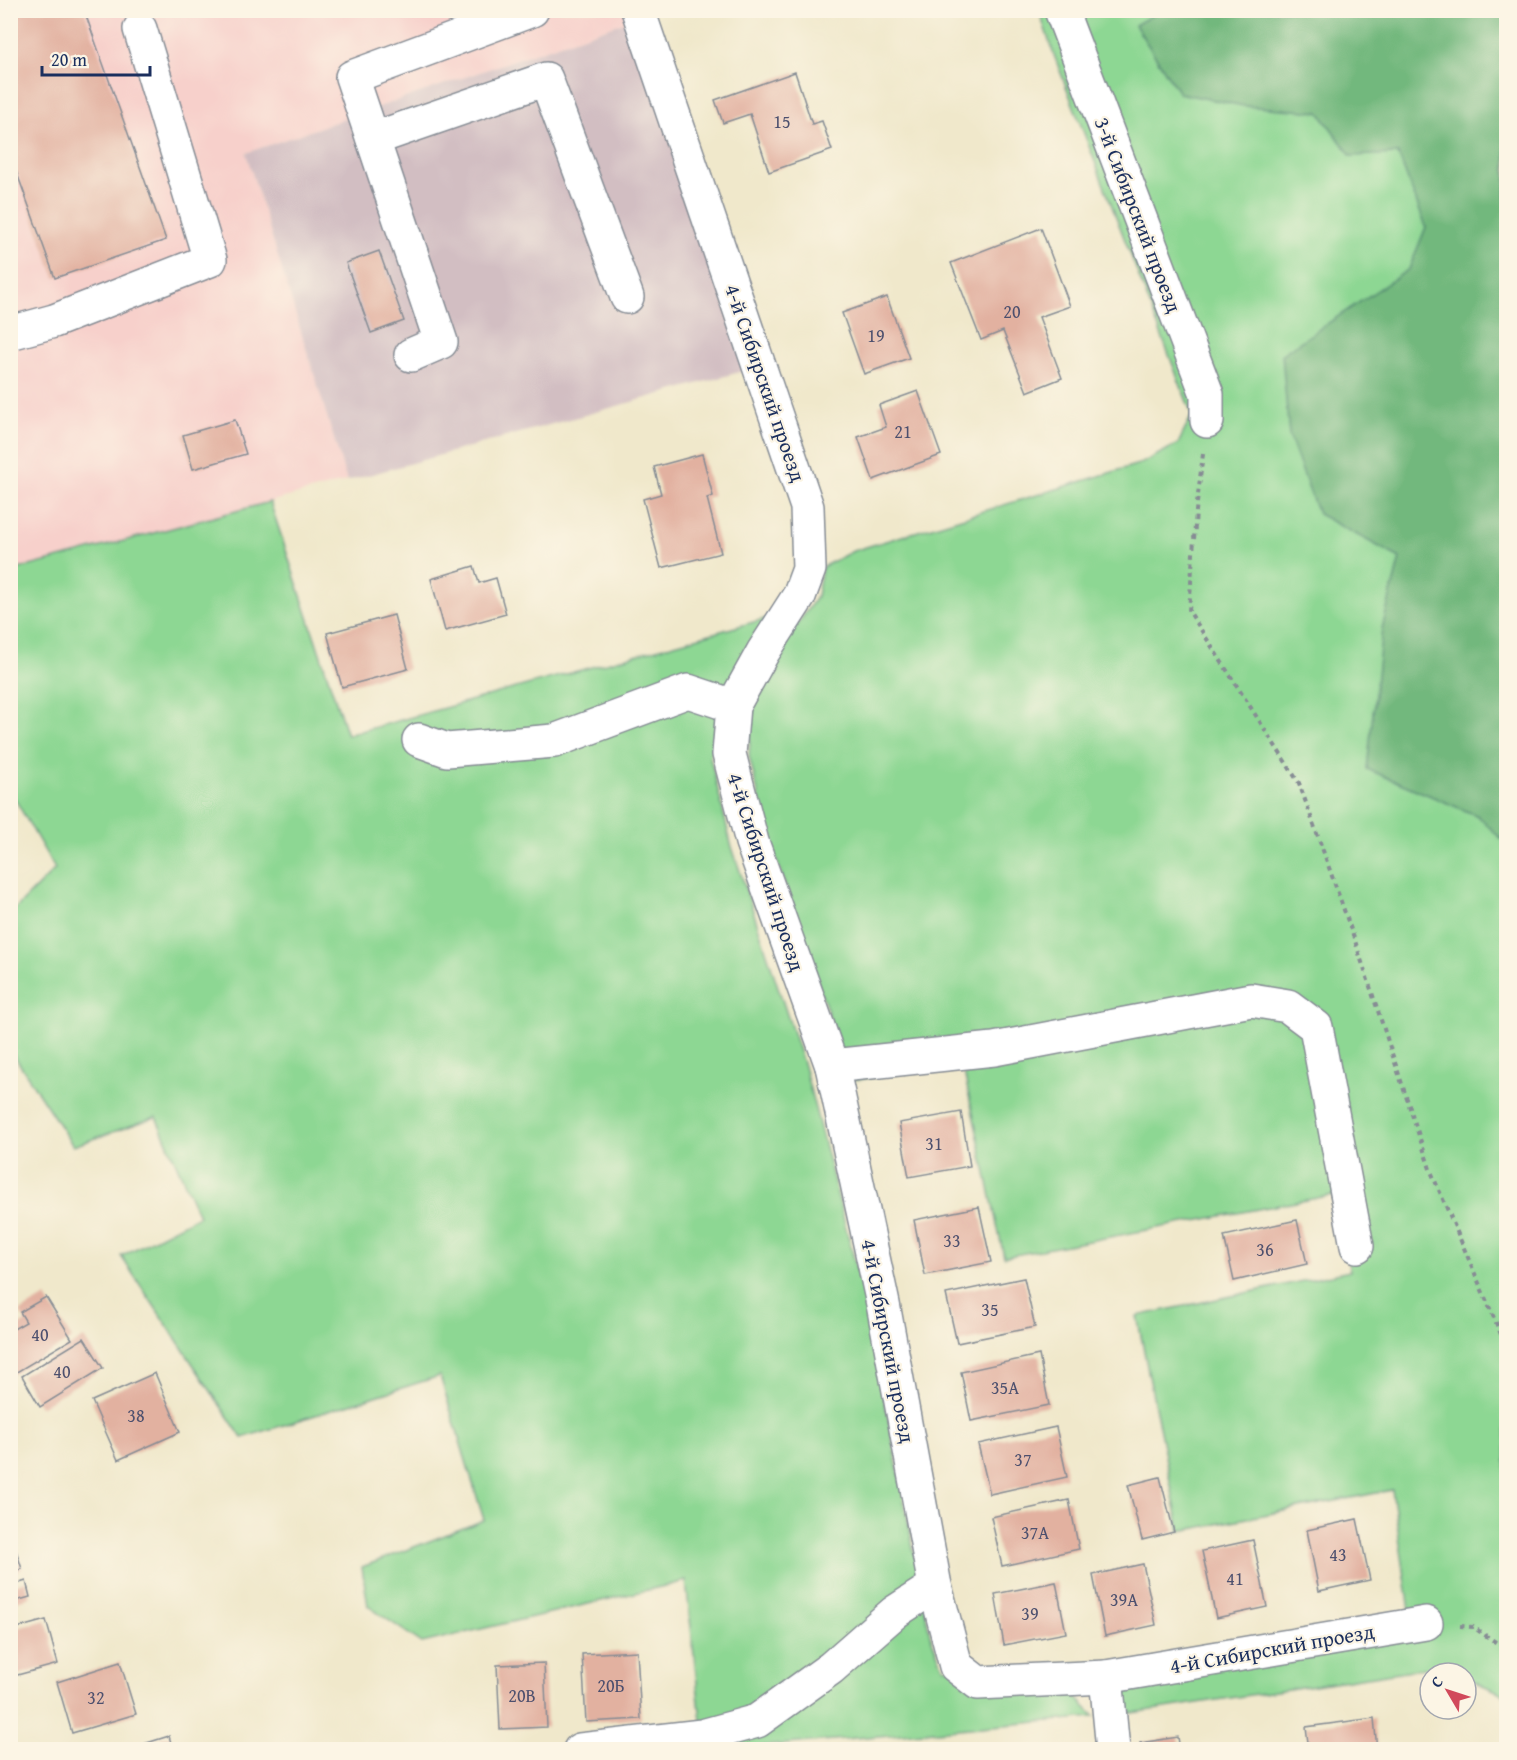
<svg xmlns="http://www.w3.org/2000/svg" width="1517" height="1760" viewBox="0 0 1517 1760" font-family="'Gentium Book Plus',serif">
  <style>
    .built { fill: #f7d0cb }
    .industrial { fill: #d2bec2 }
    .green { fill: #8dd793; stroke: #548378; stroke-width: 1.5 }
    .forest { fill: #72b87d; stroke: #46746e; stroke-width: 1.5 }
    .building { fill: #e2b1a0 }
    .lines { fill: none; stroke-linecap: round; stroke-linejoin: round }
    .minor-casing { stroke: #868c94; stroke-width: 36 }
    .path { stroke: #868c94; stroke-width: 4; stroke-dasharray: 4.5 4.5; stroke-linecap: butt }
    .minor { stroke: #fff; stroke-width: 33 }
    .labels { text-anchor: middle; stroke-width: 4.5; stroke-linejoin: round; paint-order: stroke }
    .number-label { font-size: 18px; fill: #4d506e }
    .street-label { font-size: 21px; fill: #1b2f5e; stroke: #fcf5e5 }
  </style>
  <rect width="100%" height="100%" fill="#fcf5e5"/>
  <filter id="ink" filterUnits="userSpaceOnUse"><feTurbulence type="fractalNoise" baseFrequency=".0167" numOctaves="2"/><feDisplacementMap in="SourceGraphic" scale="12" xChannelSelector="R" yChannelSelector="G"/><feConvolveMatrix kernelMatrix="1 2 1 2 8 2 1 2 1" color-interpolation-filters="sRGB"/></filter>
  <filter id="wash" filterUnits="userSpaceOnUse"><feTurbulence type="fractalNoise" baseFrequency=".008" numOctaves="4" result="noise"/><feDisplacementMap in="SourceGraphic" scale="24" xChannelSelector="R" yChannelSelector="G"/><feGaussianBlur stdDeviation="1.35" result="paint"/><feColorMatrix in="noise" values="0 0 0 0 0 0 0 0 0 0 0 0 0 0 0 0 0 1.4 0 .05"/><feComposite in="paint" operator="in"/></filter>
  <g filter="url(#wash)">
    <rect width="100%" height="100%" fill="#f0e8cb"/>
    <!-- built -->
    <path class="built" d="M11,11H627L630,20L246,153L347,481L11,571Z"/>
    <!-- industrial -->
    <path class="industrial" d="M630,20L747,370L347,481L246,153Z"/>
    <!-- green -->
    <g class="green">
      <path d="M1039,11H1506V1695L1466,1678V1673H1454L1438,1666L1120,1715L1118,1684L1411,1617L1392,1490L1180,1531L1137,1316L1350,1271L1333,1195L1004,1257L962,1063L851,1081L768,834L749,756L752,706L774,658L817,596L822,567L853,551L1142,463L1178,444L1192,415L1054,55Z"/>
      <path d="M270,502L347,735L768,618L722,698L710,757L731,844L804,1066L866,1305L930,1635L943,1667L1067,1688L1095,1717L732,1749H704L686,1581L422,1643L368,1606L362,1567L484,1520L440,1376L242,1438L121,1256L199,1216L156,1117L73,1146L11,1051V913L55,869L11,792V571Z"/>
    </g>
    <!-- forest -->
    <path class="forest" d="M1161,10L1506,11V844L1478,816L1367,769L1382,629L1400,558L1318,514L1289,435L1282,354L1409,269L1426,227L1398,154L1351,156L1319,112L1244,106L1179,93L1135,25Z"/>
    <g id="blocks">
      <!-- building -->
      <g class="building">
        <path d="M10,10H84L166,240L55,278L10,154Z"/>
        <path d="M795,72L812,124L822,121L832,150L769,172L750,114L723,123L715,100Z"/>
        <path d="M1041,228L1070,306L1039,317L1062,378L1027,392L1003,331L981,340L951,263Z"/>
        <path d="M379,251L404,321L371,333L346,263Z"/>
        <path d="M887,297L909,358L864,374L842,313Z"/>
        <path d="M918,391L941,455L873,480L858,437L886,427L879,405Z"/>
        <path d="M235,420L246,454L193,469L183,435Z"/>
        <path d="M702,454L713,496L707,498L721,553L661,568L643,499L661,494L654,467Z"/>
        <path d="M474,566L479,583L496,578L506,614L445,631L431,579Z"/>
        <path d="M394,615L408,669L342,687L327,633Z"/>
        <path d="M961,1112L970,1166L909,1177L899,1123Z"/>
        <path d="M979,1207L991,1262L925,1275L914,1220Z"/>
        <path d="M1297,1220L1307,1264L1234,1281L1224,1236Z"/>
        <path d="M1024,1278L1035,1327L957,1343L946,1294Z"/>
        <path d="M46,1297L72,1339L10,1376V1331L26,1322L20,1312Z"/>
        <path d="M84,1338L103,1368L40,1407L22,1376Z"/>
        <path d="M1039,1355L1049,1405L971,1421L961,1372Z"/>
        <path d="M155,1373L180,1432L118,1460L92,1401Z"/>
        <path d="M1056,1427L1067,1477L990,1494L978,1444Z"/>
        <path d="M1160,1477L1174,1532L1142,1540L1128,1485Z"/>
        <path d="M1069,1500L1079,1549L1002,1566L991,1517Z"/>
        <path d="M1357,1519L1370,1580L1319,1591L1307,1530Z"/>
        <path d="M10,1531L22,1569L10,1573Z"/>
        <path d="M1253,1540L1267,1607L1216,1618L1202,1551Z"/>
        <path d="M1143,1564L1156,1625L1105,1636L1093,1575Z"/>
        <path d="M26,1581L30,1597L12,1602L10,1586Z"/>
        <path d="M1056,1582L1066,1633L1004,1645L995,1594Z"/>
        <path d="M46,1620L58,1664L10,1677V1630Z"/>
        <path d="M637,1651L641,1719L586,1722L582,1654Z"/>
        <path d="M120,1662L136,1714L72,1733L57,1682Z"/>
        <path d="M544,1663L547,1727L500,1729L497,1665Z"/>
        <path d="M1374,1718L1377,1750H1309L1306,1727Z"/>
        <path d="M169,1736L173,1750H135L134,1747Z"/>
        <path d="M1178,1737L1180,1750H1141L1140,1743Z"/>
      </g>
    </g>
  </g>
  <g filter="url(#ink)">
    <use href="#blocks" fill-opacity="0" stroke="#868c94" stroke-width="1.5"/>
    <g class="lines">
      <defs>
        <g id="minor">
          <path d="M638,10L807,507L809,569L799,596L763,652L733,706L729,754L752,842L832,1066L883,1304L935,1586"/>
          <path d="M1061,10L1207,394V421"/>
          <path d="M373,139L546,79L627,297"/>
          <path d="M10,333L54,321L210,260L140,29"/>
          <path d="M411,355L441,342L352,77L532,10"/>
          <path d="M419,740L447,750L554,741L688,691L733,706"/>
          <path d="M832,1066L994,1049L1251,1000L1288,1006L1316,1027L1357,1246"/>
          <path d="M1106,1677L1113,1750"/>
          <path d="M580,1750L702,1736L757,1721L831,1668L895,1612L935,1586L956,1666L978,1683L1106,1677L1426,1623"/>
        </g>
      </defs>
      <!-- minor casing -->
      <use href="#minor" class="minor-casing"/>
      <!-- path -->
      <g class="path">
        <path d="M1203,454L1196,511L1189,611L1299,783L1355,941L1430,1169L1506,1346"/>
        <path d="M1460,1626L1473,1627L1506,1649"/>
      </g>
      <!-- minor -->
      <use href="#minor" class="minor"/>
    </g>
  </g>
  <g class="labels">
    <!-- number labels -->
    <g class="number-label">
      <text x="782" y="128">15</text>
      <text x="1012" y="318">20</text>
      <text x="876" y="342">19</text>
      <text x="903" y="438">21</text>
      <text x="934" y="1150">31</text>
      <text x="952" y="1247">33</text>
      <text x="1265" y="1256">36</text>
      <text x="990" y="1316">35</text>
      <text x="40" y="1341">40</text>
      <text x="62" y="1378">40</text>
      <text x="1005" y="1394">35А</text>
      <text x="136" y="1422">38</text>
      <text x="1023" y="1466">37</text>
      <text x="1035" y="1539">37А</text>
      <text x="1338" y="1561">43</text>
      <text x="1235" y="1585">41</text>
      <text x="1124" y="1606">39А</text>
      <text x="1030" y="1620">39</text>
      <text x="611" y="1692">20Б</text>
      <text x="522" y="1702">20В</text>
      <text x="96" y="1704">32</text>
    </g>
    <!-- street labels -->
    <g class="street-label">
      <text transform="translate(1138 215) rotate(69)" y="7">3-й Сибирский проезд</text>
      <text transform="translate(765 383) rotate(71)" y="7">4-й Сибирский проезд</text>
      <text transform="translate(766 872) rotate(72)" y="7">4-й Сибирский проезд</text>
      <text transform="translate(888 1341) rotate(79)" y="7">4-й Сибирский проезд</text>
      <text transform="translate(1272 1649) rotate(-10)" y="7">4-й Сибирский проезд</text>
    </g>
  </g>
  <!-- margin -->
  <rect width="1517" height="1760" fill="none" stroke="#fcf5e5" stroke-width="36"/>
  <!-- north arrow -->
  <g transform="translate(1448 1691) rotate(309)"><circle r="28" fill="#fcf5e5" stroke="#a2a6af" stroke-width="1.5"/>
  <path d="M0-4.5L10 22L0 15L-10 22Z" fill="#d1495b"/>
  <text y="-9" font-size="16" font-weight="bold" text-anchor="middle" fill="#1b2f5e">С</text>
  </g>
  <!-- scale -->
  <path d="M42 66v9h108v-9" fill="none" stroke="#1b2f5e" stroke-width="3"/>
  <text x="51" y="66" font-size="18" fill="#1b2f5e" stroke="#fcf5e5" stroke-width="4.5" paint-order="stroke">20 m</text>
</svg>
